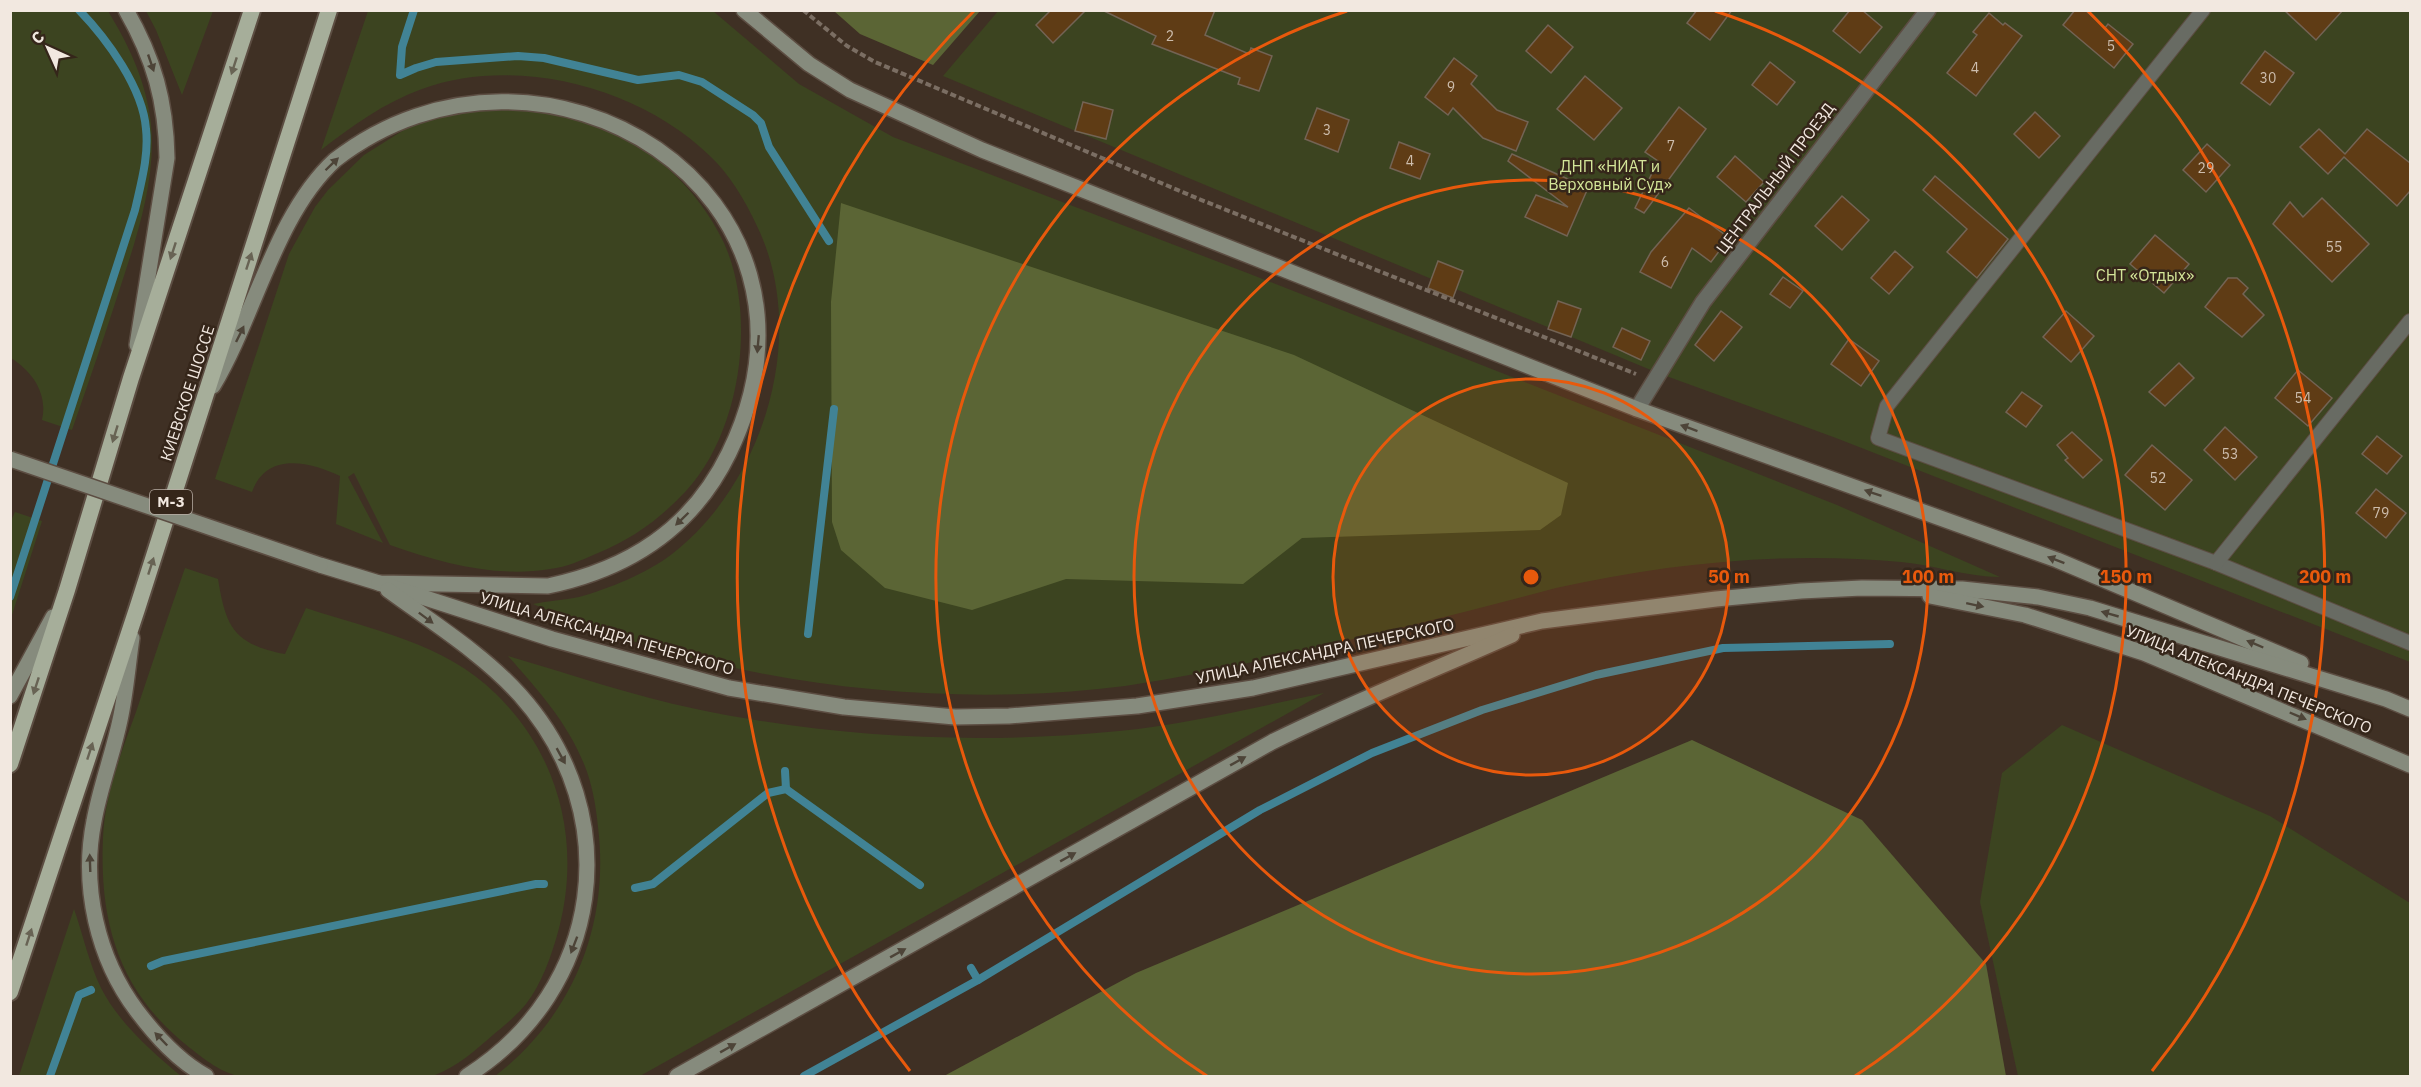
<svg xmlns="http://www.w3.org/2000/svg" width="2421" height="1087" viewBox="0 0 2421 1087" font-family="'IBM Plex Sans',sans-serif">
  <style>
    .green { fill: #3c4420 }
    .forest { fill: #5b6535 }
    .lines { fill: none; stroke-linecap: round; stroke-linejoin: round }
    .stream { stroke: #418395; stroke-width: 8 }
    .building { fill: #5f3c15; stroke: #736354; stroke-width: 1.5 }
    .service-casing { stroke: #5c4d42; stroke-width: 16 }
    .minor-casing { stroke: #5c4d42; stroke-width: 18 }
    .secondary-casing { stroke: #5c4d42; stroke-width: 18 }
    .trunk-casing { stroke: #5c4d42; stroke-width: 20 }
    .path { stroke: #7b6e63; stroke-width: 4; stroke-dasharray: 6 3; stroke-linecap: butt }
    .service { stroke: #686b63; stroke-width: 14 }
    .minor { stroke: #686b63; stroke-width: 15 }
    .secondary { stroke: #868b7d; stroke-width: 15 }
    .trunk { stroke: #a6ae9a; stroke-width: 16 }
    .secondary-bridge-casing { stroke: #5c4d42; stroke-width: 18; stroke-linecap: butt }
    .secondary-bridge { stroke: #868b7d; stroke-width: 15 }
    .oneway { fill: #4d4438 }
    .oneway2 { fill: #686354 }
    .ring { fill: none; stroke: #e8590c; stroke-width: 3 }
    .labels { text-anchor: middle; stroke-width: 5; stroke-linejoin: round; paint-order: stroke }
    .number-label { font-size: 14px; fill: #cdbdad }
    .shield { fill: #35261a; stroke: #b9aea5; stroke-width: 1.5 }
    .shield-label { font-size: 15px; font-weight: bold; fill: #f2e8e0 }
    .park-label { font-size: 16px; fill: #d3e598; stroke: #35261a }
    .street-label { font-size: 16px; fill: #f2e8e0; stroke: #35261a }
    .centre { fill: #e8590c; stroke: #35261a; stroke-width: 3 }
    .ring-label { font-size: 18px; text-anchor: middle; font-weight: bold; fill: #e8590c; stroke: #35261a; stroke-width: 5; stroke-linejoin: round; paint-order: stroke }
  </style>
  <rect width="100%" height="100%" fill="#3f3024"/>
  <!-- green -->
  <g class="green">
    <path d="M11,10L108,11C128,44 144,77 150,116C158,172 139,230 122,282C106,332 89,381 72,430L42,420C48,394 33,372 11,358Z"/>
    <path d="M999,10L2410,11V662L1836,438L1658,373L943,76Z"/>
    <path d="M146,11H213L182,95L156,30Z"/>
    <path d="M368,11H713L799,84L893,137L1250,274L1837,505L2000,577C1967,577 1934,565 1901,562C1786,551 1668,563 1556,588C1473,610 1389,631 1306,650C1246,664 1186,677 1125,686C932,711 712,682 533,604C548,601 564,600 579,597C608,589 648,573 672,554C765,482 810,332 756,224C745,200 729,174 710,156C639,87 516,55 422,89C384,103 353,125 321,150Z"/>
    <path d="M500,105C521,108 542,112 563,115C572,116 582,116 590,120C647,143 697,186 724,243C757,316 741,432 686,491C660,519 632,539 598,553C582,560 567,567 550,569C496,578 441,563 390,545L354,473L348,477L383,543L336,524L340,476C310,462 267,451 252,492L215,479L289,254L315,207L328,190L364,155L407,128L428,119Z"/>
    <path d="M15,512L42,521L11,618L10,523Z"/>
    <path d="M185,568L218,579C226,628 234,644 285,654L306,608C370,629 446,644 495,693C560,755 582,845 558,932C551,957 542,983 526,1004C517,1015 505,1025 494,1034C477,1049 457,1067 435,1075C427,1078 416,1076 407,1076C382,1076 358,1076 334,1076C306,1076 267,1080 240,1076C223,1074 204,1059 190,1048C120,993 99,925 103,837C105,794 121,753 136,712C152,664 168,616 185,568Z"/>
    <path d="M508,656C570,674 633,696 696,709C835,738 977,745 1119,731C1188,724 1257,707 1324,693L640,1076H495C573,1016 610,924 598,827C596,806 592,783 584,764C567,722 538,690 508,656Z"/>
    <path d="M2062,725L2270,816L2410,903V1076H2018L1980,902L2002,773Z"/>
    <path d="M74,909C83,935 89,963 101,988C119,1023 152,1052 181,1076H19Z"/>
  </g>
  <!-- forest -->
  <g class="forest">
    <path d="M834,11H980L933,65L860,34Z"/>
    <path d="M841,203L1294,355L1568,483L1561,515L1540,530L1302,538L1243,584L1066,579L972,610L885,588L841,550L832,522L831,302Z"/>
    <path d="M1692,740L1862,820L1986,964L2006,1076H944L1136,973Z"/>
  </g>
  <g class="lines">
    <!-- stream -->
    <g class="stream">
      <path d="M414,10L402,47L400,75L416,68L436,62L518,56L544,58L638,80L679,75L702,82L753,115L761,123L769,147L829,241"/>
      <path d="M10,597L135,210C141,183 149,156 146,129C143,88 107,39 79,10"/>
      <path d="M808,634L834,409"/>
      <path d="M785,771L786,789"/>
      <path d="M635,888L653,884L768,793L786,789L920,885"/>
      <path d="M151,966L163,961L536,884H544"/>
      <path d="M971,968L978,980"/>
      <path d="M50,1076L79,995L91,990"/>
      <path d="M804,1076L978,980L1260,810L1372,753L1482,710L1596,675L1723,648L1890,644"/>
    </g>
  </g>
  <!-- building -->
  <g class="building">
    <path d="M1051,10H1086L1053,43L1036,25Z"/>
    <path d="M1102,10H1215L1205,35L1249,54L1251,48L1272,56L1259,91L1238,84L1240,78L1152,44L1156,36Z"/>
    <path d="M1697,10H1732L1710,40L1687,23Z"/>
    <path d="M1850,10H1862L1882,27L1860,53L1833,31Z"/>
    <path d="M2075,10H2085L2105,28L2108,24L2133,44L2114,68L2063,25Z"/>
    <path d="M2284,10H2343L2316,40Z"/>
    <path d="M1989,13L2003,25L2005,23L2022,36L1976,96L1947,73L1977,35L1973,32Z"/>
    <path d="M1548,25L1573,47L1551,73L1526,51Z"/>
    <path d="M2265,51L2294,73L2270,105L2241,83Z"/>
    <path d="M1454,58L1477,76L1471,84L1497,110L1528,122L1516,151L1483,138L1453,108L1448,115L1425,97Z"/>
    <path d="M1770,62L1795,82L1777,105L1752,85Z"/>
    <path d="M1585,76L1622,108L1594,140L1557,109Z"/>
    <path d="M1083,102L1113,110L1106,139L1075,131Z"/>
    <path d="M1679,107L1706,129L1644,213L1635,208L1658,161L1645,152Z"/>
    <path d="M1317,108L1349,120L1338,152L1305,139Z"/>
    <path d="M2035,112L2060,136L2039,158L2014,134Z"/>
    <path d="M2319,129L2345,154L2367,129L2410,163V191L2397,206L2344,157L2328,174L2300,147Z"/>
    <path d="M1399,142L1430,154L1420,179L1390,168Z"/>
    <path d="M2207,144L2230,165L2206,192L2183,170Z"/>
    <path d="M1512,154L1588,188L1567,236L1525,217L1536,195L1568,207L1508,161Z"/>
    <path d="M1735,156L1764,182L1746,202L1717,177Z"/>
    <path d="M1935,176L2008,239L1977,278L1947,252L1967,229L1923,190Z"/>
    <path d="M1842,196L1869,220L1842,250L1815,226Z"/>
    <path d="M2322,198L2369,244L2332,282L2273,224L2290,202L2303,217Z"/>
    <path d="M1689,208L1729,238L1711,262L1692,248L1671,288L1640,272L1651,252Z"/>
    <path d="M2155,235L2189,264L2164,293L2130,264Z"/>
    <path d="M1895,251L1913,267L1889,294L1871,278Z"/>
    <path d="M1438,261L1463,271L1453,298L1428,288Z"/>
    <path d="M1783,277L1803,291L1790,308L1770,294Z"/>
    <path d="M2228,278H2237L2248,288L2243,294L2264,315L2242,337L2205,307Z"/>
    <path d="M1558,301L1581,309L1571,337L1548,329Z"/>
    <path d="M1721,311L1742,327L1714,361L1695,345Z"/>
    <path d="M2066,311L2094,336L2071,362L2043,337Z"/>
    <path d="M1622,328L1650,341L1641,360L1613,347Z"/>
    <path d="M1849,339L1879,361L1861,386L1831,364Z"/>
    <path d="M2179,363L2194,378L2165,406L2149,392Z"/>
    <path d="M2298,370L2332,398L2308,426L2275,398Z"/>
    <path d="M2022,392L2042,406L2026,427L2006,412Z"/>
    <path d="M2225,427L2257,457L2235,480L2204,450Z"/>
    <path d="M2072,432L2102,460L2083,478L2065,460L2068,458L2057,445Z"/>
    <path d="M2377,436L2402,456L2387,474L2362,454Z"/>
    <path d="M2152,445L2192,480L2165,510L2125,475Z"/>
    <path d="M2376,489L2406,513L2386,538L2356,513Z"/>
  </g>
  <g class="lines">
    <defs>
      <g id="service">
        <path d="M2203,10L1887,406L1878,438L2216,563L2410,643"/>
        <path d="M2216,563L2410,321"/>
      </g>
      <path id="minor" d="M1637,409L1703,302L1928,10"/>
      <g id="secondary">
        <path d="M126,10C154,59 166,101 167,158L137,345"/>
        <path d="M744,10L809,64L850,90L982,150L1637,409L2057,560L2301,663"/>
        <path d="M213,386C255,316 275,215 335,160C542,0 855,193 729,453C692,529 629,569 548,586L379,583L320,565"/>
        <path d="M379,583L552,639L729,688L844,707L955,717L1009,716L1137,706L1253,688L1542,621L1716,599L1801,591L1862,588L1962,589L2038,597L2090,608L2386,699L2410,709"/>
        <path d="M388,590C433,623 483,654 520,695C627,815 603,990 467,1076"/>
        <path d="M1930,596L2025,615L2144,653L2410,765"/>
        <path d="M132,638C128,665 126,693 120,720C113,754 100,787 94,821C81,886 97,958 137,1011C156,1036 178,1061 206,1076"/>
        <path d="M10,696L53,617"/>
        <path d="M677,1076L1272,742C1350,703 1432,671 1512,635"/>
      </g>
      <g id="trunk">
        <path d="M10,764L67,590L131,378L252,10"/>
        <path d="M10,992L137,609L329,10"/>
      </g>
    </defs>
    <!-- service casing -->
    <use href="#service" class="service-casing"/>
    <!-- minor casing -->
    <use href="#minor" class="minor-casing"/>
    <!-- secondary casing -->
    <use href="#secondary" class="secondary-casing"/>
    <!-- trunk casing -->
    <use href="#trunk" class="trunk-casing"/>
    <!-- path -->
    <path class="path" d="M803,10L847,46L875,62L1199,199L1636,374"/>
    <!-- service -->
    <use href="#service" class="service"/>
    <!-- minor -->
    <use href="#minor" class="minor"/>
    <!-- secondary -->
    <use href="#secondary" class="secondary"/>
    <!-- trunk -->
    <use href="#trunk" class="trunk"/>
    <defs>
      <path id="secondary-bridge" d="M10,459L320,565"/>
    </defs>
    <!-- secondary-bridge casing -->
    <use href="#secondary-bridge" class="secondary-bridge-casing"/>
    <!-- secondary-bridge -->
    <use href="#secondary-bridge" class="secondary-bridge"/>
  </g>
  <!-- one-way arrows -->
  <defs><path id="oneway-solid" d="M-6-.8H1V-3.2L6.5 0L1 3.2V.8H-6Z" transform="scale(1.5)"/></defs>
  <g class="oneway">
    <use href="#oneway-solid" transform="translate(151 63) rotate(71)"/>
    <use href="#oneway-solid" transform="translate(332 164) rotate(-44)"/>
    <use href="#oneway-solid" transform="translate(240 334) rotate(-64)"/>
    <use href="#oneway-solid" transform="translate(758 344) rotate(95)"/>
    <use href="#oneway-solid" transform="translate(1689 428) rotate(-160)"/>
    <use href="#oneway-solid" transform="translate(1873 493) rotate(-161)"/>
    <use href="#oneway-solid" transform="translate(682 519) rotate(136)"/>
    <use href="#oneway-solid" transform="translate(2056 560) rotate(-159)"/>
    <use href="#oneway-solid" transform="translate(1975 605) rotate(12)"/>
    <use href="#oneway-solid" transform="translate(2110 614) rotate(-164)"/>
    <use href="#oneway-solid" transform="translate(426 618) rotate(37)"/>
    <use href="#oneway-solid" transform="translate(2255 644) rotate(-157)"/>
    <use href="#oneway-solid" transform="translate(2298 716) rotate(23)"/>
    <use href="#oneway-solid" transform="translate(561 756) rotate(61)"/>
    <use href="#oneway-solid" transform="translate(1238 761) rotate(-29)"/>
    <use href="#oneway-solid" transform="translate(1068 857) rotate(-29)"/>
    <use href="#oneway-solid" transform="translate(90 863) rotate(-92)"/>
    <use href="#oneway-solid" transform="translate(574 945) rotate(111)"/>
    <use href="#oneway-solid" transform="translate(898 953) rotate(-29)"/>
    <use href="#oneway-solid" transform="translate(161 1039) rotate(-134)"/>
    <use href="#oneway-solid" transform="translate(728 1048) rotate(-29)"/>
  </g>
  <g class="oneway2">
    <use href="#oneway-solid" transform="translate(234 66) rotate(108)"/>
    <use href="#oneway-solid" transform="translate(173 251) rotate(108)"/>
    <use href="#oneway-solid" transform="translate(249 261) rotate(-72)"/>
    <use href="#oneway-solid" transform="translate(115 434) rotate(107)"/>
    <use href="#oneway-solid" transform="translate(151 566) rotate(-72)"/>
    <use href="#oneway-solid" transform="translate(36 686) rotate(108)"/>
    <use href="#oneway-solid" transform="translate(90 751) rotate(-72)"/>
    <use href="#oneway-solid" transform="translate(29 937) rotate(-72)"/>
  </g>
  <!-- distance rings -->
  <circle cx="1531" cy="577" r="198" fill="#e8590c" fill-opacity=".12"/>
  <g class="ring">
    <circle cx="1531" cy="577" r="198"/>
    <circle cx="1531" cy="577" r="397"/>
    <path d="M1207 1076A595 595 0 0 1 1347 11M1715 11A595 595 0 0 1 1855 1076"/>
    <path d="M910 1071A794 794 0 0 1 974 11M2088 11A794 794 0 0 1 2152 1071"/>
  </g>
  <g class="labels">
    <!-- number labels -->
    <g class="number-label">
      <text x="1170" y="41">2</text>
      <text x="2111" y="51">5</text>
      <text x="1975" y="73">4</text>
      <text x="2268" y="83">30</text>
      <text x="1451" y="92">9</text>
      <text x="1327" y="135">3</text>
      <text x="1671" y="151">7</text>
      <text x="1410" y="166">4</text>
      <text x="2206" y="173">29</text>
      <text x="2334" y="252">55</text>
      <text x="1665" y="267">6</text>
      <text x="2303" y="403">54</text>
      <text x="2230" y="459">53</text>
      <text x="2158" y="483">52</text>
      <text x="2381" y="518">79</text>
    </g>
    <!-- shield labels -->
    <rect class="shield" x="150" y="490" width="42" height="24" rx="4.5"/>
    <g class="shield-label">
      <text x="171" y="507">М-3</text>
    </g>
    <!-- park labels -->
    <g class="park-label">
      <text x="1610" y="172">ДНП «НИАТ и<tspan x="1610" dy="18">Верховный Суд»</tspan></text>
      <text x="2145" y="281">СНТ «Отдых»</text>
    </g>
    <!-- street labels -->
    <g class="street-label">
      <text transform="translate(1775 178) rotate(-53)" y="6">ЦЕНТРАЛЬНЫЙ ПРОЕЗД</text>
      <text transform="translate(187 393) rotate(-72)" y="6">КИЕВСКОЕ ШОССЕ</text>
      <text transform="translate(607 633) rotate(16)" y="6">УЛИЦА АЛЕКСАНДРА ПЕЧЕРСКОГО</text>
      <text transform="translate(1325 651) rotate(-12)" y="6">УЛИЦА АЛЕКСАНДРА ПЕЧЕРСКОГО</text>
      <text transform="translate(2249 679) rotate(22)" y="6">УЛИЦА АЛЕКСАНДРА ПЕЧЕРСКОГО</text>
    </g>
  </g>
  <circle cx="1531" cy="577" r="9" class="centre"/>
  <g class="ring-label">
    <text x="1729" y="583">50 m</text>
    <text x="1928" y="583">100 m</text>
    <text x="2126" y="583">150 m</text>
    <text x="2325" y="583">200 m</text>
  </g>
  <!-- border -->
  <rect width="2421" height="1087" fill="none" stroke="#f2e8e0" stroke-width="24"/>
  <!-- north arrow -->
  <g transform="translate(48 48) rotate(315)" stroke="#35261a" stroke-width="4.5" paint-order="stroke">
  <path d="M0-4.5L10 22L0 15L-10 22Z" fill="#f2e8e0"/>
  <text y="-9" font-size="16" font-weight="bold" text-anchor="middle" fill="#f2e8e0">С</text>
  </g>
</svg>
